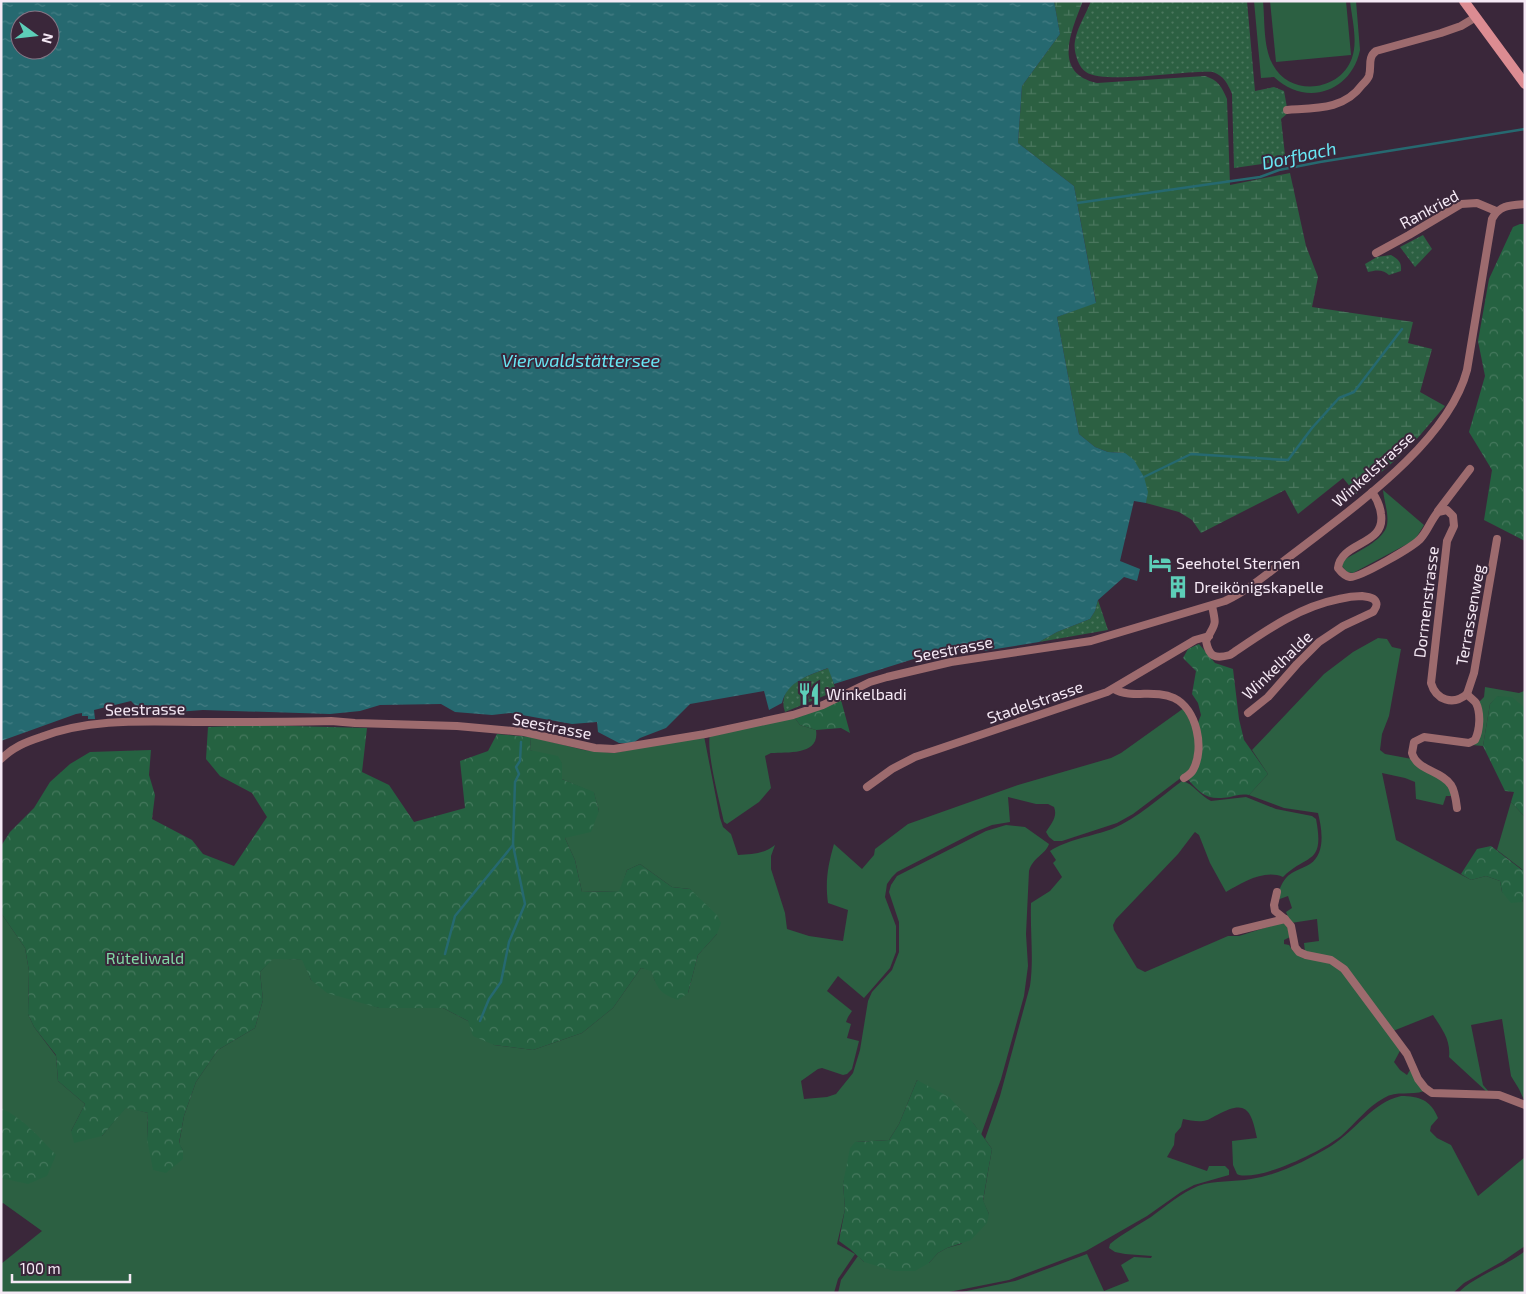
<svg xmlns="http://www.w3.org/2000/svg" width="1526" height="1294" viewBox="0 0 1526 1294" font-family="'Exo 2',sans-serif">
  <style>
    .grass { fill: #2c6042 }
    .forest { fill: url(#forest-crowns) }
    .wetland { fill: url(#wetland-marsh) }
    .park { fill: url(#park-dots) }
    .water { fill: url(#water-ripples); fill-rule: evenodd }
    .lines { fill: none; stroke-linecap: round; stroke-linejoin: round }
    .stream { stroke: #266970; stroke-width: 2.5 }
    .street { stroke: #9d6b6e; stroke-width: 8 }
    .secondary { stroke: #dc8c92; stroke-width: 10 }
    .labels { text-anchor: middle; stroke-width: 4; stroke-linejoin: round; paint-order: stroke }
    .street-label { font-size: 16px; fill: #f5e9f5; stroke: #3a273a }
    .poi-label { font-size: 16px; fill: #f5e9f5; stroke: #3a273a; text-anchor: start }
    .park-label { font-size: 16px; fill: #81d9a5; stroke: #3a273a }
    .water-label { font-size: 18px; font-style: italic; fill: #68e7f4; stroke: #3a273a }
  </style>
  <defs>
    <pattern id="forest-crowns" width="20" height="18" patternUnits="userSpaceOnUse" patternTransform="scale(1.25)"><rect width="20" height="18" fill="#256241"/><path d="M2 6a3 3 0 1 1 6 0M12 15a3 3 0 1 1 6 0" fill="none" stroke="#45785d"/></pattern>
    <pattern id="wetland-marsh" width="20" height="14" patternUnits="userSpaceOnUse" patternTransform="scale(1.25)"><rect width="20" height="14" fill="#2c6042"/><path d="M1 5h8M5 5V1M11 12h8M15 12V8" fill="none" stroke="#4b775e"/></pattern>
    <pattern id="park-dots" width="8" height="8" patternUnits="userSpaceOnUse" patternTransform="scale(1.25)"><rect width="8" height="8" fill="#2c6042"/><path d="M2 2h.1M6 6h.1" fill="none" stroke="#4b775e" stroke-width="1.8" stroke-linecap="round"/></pattern>
    <pattern id="water-ripples" width="26" height="14" patternUnits="userSpaceOnUse" patternTransform="scale(1.25)"><rect width="26" height="14" fill="#266970"/><path d="M2 4q2-2 4 0t4 0M15 11q2-2 4 0t4 0" fill="none" stroke="#467e85"/></pattern>
  </defs>
  <rect width="100%" height="100%" fill="#3a273a"/>
  <!-- grass -->
  <g class="grass">
    <path d="M1254,1H1263C1265,21 1263,47 1273,65C1290,97 1340,92 1352,58C1358,41 1352,19 1350,1H1356L1360,50C1351,93 1305,107 1274,77L1261,78Z"/>
    <path d="M1270,1H1346L1351,55L1276,62Z"/>
    <path d="M1383,490L1424,525L1416,538L1411,542L1353,573L1347,572L1342,566L1344,560C1357,552 1384,540 1387,525C1389,514 1384,501 1383,490Z"/>
    <path d="M1378,638L1387,639L1392,647L1401,649L1389,716L1382,734L1380,750L1385,754L1412,759L1448,784L1452,796H1446L1443,805L1416,799L1415,782L1405,778L1382,773L1396,840L1471,880L1486,876L1500,881L1502,892L1522,902L1525,895V1102L1519,1089L1511,1076L1502,1019L1471,1025L1483,1085L1489,1092H1487L1449,1057C1451,1040 1442,1029 1433,1015L1393,1031L1346,968L1305,952L1304,943L1319,941L1317,919L1291,923L1286,912L1292,908L1288,896L1277,900C1278,892 1281,884 1286,878C1292,871 1302,869 1310,864C1326,853 1322,829 1318,813L1284,808L1249,795L1268,774L1252,750L1324,674L1353,652Z"/>
    <path d="M1485,687L1519,693L1524,691L1525,688V708L1498,696L1490,704L1483,746L1472,745L1479,702L1484,697Z"/>
    <path d="M1184,708L1194,723L1196,753L1190,771L1133,814L1117,823L1062,841H1054L1049,837L1046,832C1051,824 1058,817 1054,807L1048,804H1036L1008,797L1010,822L992,825L975,832L897,872L892,877L887,884L885,897L896,926V952L890,968L864,998L838,976L827,991L852,1011L848,1017L846,1022L851,1024L847,1038L859,1041L852,1069L847,1074L843,1075L822,1068L818,1069L801,1081L804,1099L827,1097L836,1094L853,1073L860,1050L868,1001L872,992L892,970L899,952V922L889,892L891,885L897,876L986,831L1006,825L1025,827L1049,844C1045,855 1033,857 1029,871L1026,934L1028,966L1024,996L1001,1079L981,1135L974,1124L917,1080L899,1124L889,1140L856,1142L843,1183L845,1209L837,1244L855,1254L838,1279L834,1293H1V1264L42,1231L3,1203L1,1204V913L25,948L29,971L28,1014L34,1027L56,1056L58,1081L85,1104L71,1131L102,1136L126,1107L148,1113L147,1139L183,1150L179,1144L184,1116L196,1082L218,1050L255,1028L263,1000L260,972L273,958L303,960L311,980L379,1008H443L468,1021L494,1045L533,1050L582,1033L613,1008L641,968L651,970L655,981L688,993L698,955L717,934L690,889L672,887L640,864L627,870L620,891L582,892L575,860L565,838L599,811L594,793L562,779V763L530,750L531,737L584,750L614,753L704,736L720,818L723,827L731,834L738,855C752,854 764,854 775,845L771,856V869L785,913L787,929L809,936L843,941L848,910L828,903C825,881 828,865 834,844L862,869L874,855L875,849L908,824L1018,785L1111,758L1121,753Z"/>
    <path d="M794,717L800,725L816,730C820,755 789,752 771,753L765,756L771,788L759,802L727,824L724,822C720,804 706,751 710,735Z"/>
    <path d="M1182,781C1193,783 1200,796 1211,801L1246,797L1276,809L1312,816L1316,819C1325,866 1307,853 1283,877C1264,869 1242,883 1226,892L1210,863L1199,835L1195,832L1194,833L1178,854L1116,919L1113,925L1114,930L1137,968L1145,972L1228,936H1239L1283,922L1287,925L1290,937L1284,940V944L1289,945L1293,951L1303,958L1323,960L1339,966L1401,1049L1394,1062L1400,1070L1407,1075L1410,1070L1424,1091C1411,1096 1397,1090 1384,1098C1367,1107 1355,1124 1341,1136C1322,1151 1263,1180 1239,1175L1237,1174L1233,1165L1232,1141L1257,1138C1251,1109 1246,1099 1217,1115C1213,1117 1207,1121 1203,1121C1197,1122 1189,1120 1183,1119L1181,1127L1175,1134L1174,1145L1167,1157L1207,1171L1209,1166H1225L1229,1170V1175L1194,1185L1181,1192L1147,1216L1086,1251L1009,1280L944,1293H838L841,1280L858,1256L864,1262L929,1263L938,1253L947,1248L961,1244L989,1214L983,1201L992,1149L985,1139L1000,1096L1030,986C1034,959 1030,931 1031,903L1050,891L1062,877L1053,863L1056,860L1050,851C1066,840 1093,836 1112,829C1138,818 1159,798 1182,781Z"/>
    <path d="M1511,802L1525,817V867L1523,870L1497,850Z"/>
    <path d="M1401,1096C1419,1096 1431,1100 1438,1118L1431,1126L1430,1131L1437,1138L1451,1145L1478,1196L1525,1157V1246L1503,1261L1464,1283L1453,1293H957L1015,1281L1087,1254L1104,1291L1129,1281L1121,1265L1134,1257L1151,1258L1152,1256L1125,1254L1115,1252L1109,1248L1110,1244C1122,1234 1137,1226 1151,1217C1166,1206 1181,1193 1198,1186C1215,1180 1234,1182 1251,1179C1278,1175 1308,1160 1331,1146C1355,1131 1373,1102 1401,1096Z"/>
    <path d="M1525,1251V1293H1458C1474,1276 1505,1267 1525,1251Z"/>
  </g>
  <!-- forest -->
  <g class="forest">
    <path d="M1520,224H1525V541L1484,520L1492,470L1469,432L1485,376L1478,341L1489,279L1513,227Z"/>
    <path d="M1199,644L1215,663L1233,669L1239,719L1244,740L1268,774L1249,795C1242,794 1237,795 1230,797C1206,801 1201,794 1186,777L1193,771L1197,725L1201,715L1198,703L1192,694L1196,671L1183,658L1188,649Z"/>
    <path d="M1497,696L1512,697L1525,708V817L1511,802L1514,792L1505,791L1483,746L1490,704Z"/>
    <path d="M841,700L850,733L841,728L816,730L800,725L794,717Z"/>
    <path d="M255,725L367,728L362,772L389,785L414,822L465,808L460,761L488,751L497,734L531,737L530,750L558,756L562,763V779L594,792L599,811L591,832L565,838L575,860L582,892L619,891L627,870L640,864L672,887L690,889L717,915L721,923L717,934L698,955L688,993L678,1000C660,994 657,988 651,971L641,968L613,1008L582,1033L533,1050L494,1045L473,1036L468,1021L443,1008H379L327,993L311,980L302,960L273,959L260,972L263,1000L255,1028L218,1050L196,1082L184,1116L179,1143L183,1150V1159L166,1173L153,1170L147,1139L148,1113L126,1108L102,1136L74,1143L71,1131L85,1104L58,1081L56,1055L34,1027L28,1014L29,971L25,948L1,913V846L10,832L34,808L50,782L70,764L90,752L151,750L149,775L155,795L152,819L192,840L203,854L234,866L267,817L252,793L220,776L206,759L208,727Z"/>
    <path d="M1491,846L1522,870L1525,867V895L1522,902L1511,903L1502,892L1500,881L1486,876L1471,880L1461,874L1477,849Z"/>
    <path d="M917,1080L949,1097L974,1124L992,1149L983,1200L989,1214L987,1223L971,1240L947,1248L938,1253L929,1263L915,1271H894L864,1262L850,1249L839,1241L845,1209L843,1183L850,1148L855,1142L889,1140L899,1124Z"/>
    <path d="M1,1108C23,1118 40,1138 56,1155L47,1176L28,1184L1,1178Z"/>
  </g>
  <!-- wetland -->
  <path class="wetland" d="M1054,1H1083C1071,31 1052,73 1097,83L1205,76C1218,80 1222,87 1227,99L1230,185L1290,173L1306,246L1318,277L1312,307L1413,322L1408,343L1432,349L1420,392L1445,406L1415,441L1409,444L1404,441L1400,456L1356,494L1343,478L1298,514L1285,490L1201,533L1192,520L1179,512L1146,503L1147,492L1125,453L1108,452L1095,447L1079,434L1057,317L1096,302L1074,186L1018,143L1022,86L1060,34Z"/>
  <!-- park -->
  <g class="park">
    <path d="M1091,1H1247L1255,91L1274,87L1284,91L1288,113L1281,119L1285,155L1269,163L1234,168L1232,94C1228,84 1224,76 1213,72C1186,70 1105,85 1086,72C1078,67 1073,50 1075,41C1077,28 1086,14 1091,1Z"/>
    <path d="M1423,235L1432,249L1415,267L1400,247Z"/>
    <path d="M1391,255C1398,259 1402,262 1401,271L1389,275C1383,269 1376,270 1368,272L1365,264L1377,257Z"/>
    <path d="M1098,600L1108,630L1039,642L1057,632L1090,619L1095,611Z"/>
    <path d="M829,668L836,691L785,712C776,684 809,675 829,668Z"/>
  </g>
  <!-- water -->
  <path class="water" d="M1,1H1054L1060,34L1022,86L1018,143L1074,186L1096,303L1057,317L1079,434L1095,447L1108,452L1125,453L1134,460L1144,477L1148,492L1146,503L1134,501L1120,561L1140,569L1137,581L1124,577L1098,600L1095,611L1090,619L1057,632L1039,642L983,651L948,650L920,657L834,684L828,668C810,675 787,681 782,703L769,710L764,691L690,704L666,728L640,738L633,743H619L598,732L597,722L572,724L511,713L492,715L455,712L441,704L380,705L360,711L330,714L203,710L162,713L138,708L131,701L94,710L95,719H88V716H82V713L76,714L1,741ZM20,20H50V50H20Z"/>
  <g class="lines">
    <!-- stream -->
    <g class="stream">
      <path d="M1077,203L1260,177L1279,170L1320,162L1525,129"/>
      <path d="M1144,477L1191,454L1288,460L1312,428L1339,398L1354,392L1402,329"/>
      <path d="M445,954L455,916L513,845"/>
      <path d="M480,1021L489,999L501,982L509,942L525,904L513,845L515,782L519,774L516,767L520,761L521,742"/>
    </g>
    <!-- street -->
    <g class="street">
      <path d="M1287,110C1315,108 1344,110 1362,85C1364,83 1368,79 1369,76C1372,66 1367,58 1376,51L1441,33L1461,26L1476,17"/>
      <path d="M1376,253L1409,235L1461,204L1477,203L1496,211"/>
      <path d="M1372,492C1377,499 1380,505 1381,514C1386,546 1341,541 1338,568C1341,572 1345,576 1350,577C1359,578 1415,546 1421,538C1428,530 1431,520 1438,512L1447,510L1453,516L1454,526L1447,541L1431,683C1436,700 1453,706 1467,694"/>
      <path d="M1438,511L1470,469"/>
      <path d="M1212,606C1217,628 1215,622 1206,641C1209,657 1215,659 1230,655C1264,632 1298,607 1339,599C1347,597 1355,596 1362,596C1367,597 1374,597 1376,602C1378,606 1375,609 1373,612L1343,626L1319,642L1297,664L1268,697L1248,713"/>
      <path d="M1114,689C1131,699 1155,689 1174,698C1197,709 1205,749 1193,770C1191,774 1187,776 1184,778"/>
      <path d="M1467,694L1474,673L1497,539"/>
      <path d="M1,759C13,747 26,742 41,737C94,717 150,722 206,722C248,722 290,722 331,721L355,723L457,726L524,732L595,748L614,749L705,734L793,715L823,705L870,682L887,677L951,662L1091,641L1225,601C1251,589 1274,568 1297,551C1354,507 1448,442 1467,370L1492,219C1499,205 1510,205 1525,204"/>
      <path d="M867,787L892,769L915,757L1107,692L1195,640L1209,636"/>
      <path d="M1457,808C1456,800 1455,791 1451,785C1442,771 1416,770 1412,753L1414,742L1424,737L1469,743L1475,740C1480,730 1481,713 1476,703C1474,700 1469,697 1467,694"/>
      <path d="M1277,892L1274,905L1275,911L1285,919L1291,926L1295,947L1299,952L1306,955L1331,960L1344,969L1407,1054L1418,1079L1425,1088L1432,1093L1499,1095L1525,1105"/>
      <path d="M1236,931L1285,919"/>
    </g>
    <!-- secondary -->
    <path class="secondary" d="M1464,1L1525,84"/>
  </g>
  <!-- icons -->
  <defs>
    <symbol id="hotel-bare" viewBox="-9 -9 18 18"><path d="M-6-4.5h1.5V1H6V5H4.5V3h-9V5H-6ZM-4 0a1.8 1.8 0 1 1 3.6 0ZM.5 0V-2.5h3Q6-2.5 6 0Z" fill="#5dceb8" stroke="#3a273a" stroke-width="2.5" paint-order="stroke"/></symbol>
    <symbol id="building-bare" viewBox="-9 -9 18 18"><path d="M-4-6H4V6H1V3H-1V6H-4ZM-2.5-4.3h1.7v1.8h-1.7ZM.8-4.3h1.7v1.8H.8ZM-2.5-1h1.7V.8h-1.7ZM.8-1h1.7V.8H.8Z" fill="#5dceb8" stroke="#3a273a" stroke-width="2.5" paint-order="stroke"/></symbol>
    <symbol id="restaurant-bare" viewBox="-9 -9 18 18"><path d="M-5-6h1v4h1v-4h1v4h1v-4h1v5L-1.5 .5V6h-2V.5L-5-1ZM5-6V6H3V1.5H1.5Q1.5-4 5-6Z" fill="#5dceb8" stroke="#3a273a" stroke-width="2.5" paint-order="stroke"/></symbol>
  </defs>
  <g fill-rule="evenodd">
    <use href="#hotel-bare" x="1144" y="547" width="32" height="32"/>
    <use href="#building-bare" x="1162" y="571" width="32" height="32"/>
    <use href="#restaurant-bare" x="793" y="678" width="32" height="32"/>
  </g>
  <g class="labels">
    <!-- street labels -->
    <g class="street-label">
      <text transform="translate(1429 209) rotate(-28)" y="6">Rankried</text>
      <text transform="translate(1373 469) rotate(-42)" y="6">Winkelstrasse</text>
      <text transform="translate(1426 602) rotate(-83)" y="6">Dormenstrasse</text>
      <text transform="translate(1470 615) rotate(-80)" y="6">Terrassenweg</text>
      <text transform="translate(953 649) rotate(-11)" y="6">Seestrasse</text>
      <text transform="translate(1277 665) rotate(-44)" y="6">Winkelhalde</text>
      <text transform="translate(1035 702) rotate(-19)" y="6">Stadelstrasse</text>
      <text transform="translate(145 709) rotate(-1)" y="6">Seestrasse</text>
      <text transform="translate(552 726) rotate(11)" y="6">Seestrasse</text>
    </g>
    <!-- poi labels -->
    <g class="poi-label">
      <text x="1176" y="569">Seehotel Sternen</text>
      <text x="1194" y="593">Dreikönigskapelle</text>
      <text x="826" y="700">Winkelbadi</text>
    </g>
    <!-- park labels -->
    <g class="park-label">
      <text x="145" y="964">Rüteliwald</text>
    </g>
    <!-- water labels -->
    <g class="water-label">
      <text transform="translate(1299 156) rotate(-12)" y="6">Dorfbach</text>
      <text x="581" y="367">Vierwaldstättersee</text>
    </g>
  </g>
  <!-- border -->
  <rect width="1526" height="1294" fill="none" stroke="#f5e9f5" stroke-width="5"/>
  <!-- north arrow -->
  <g transform="translate(35 35) rotate(105)"><circle r="24" fill="#3a273a" stroke="#857585"/>
  <path d="M0-4L9 19L0 12L-9 19Z" fill="#5dceb8"/>
  <text y="-8" font-size="14" font-weight="bold" text-anchor="middle" fill="#f5e9f5">N</text>
  </g>
  <!-- scale -->
  <path d="M12 1274v8h118v-8" fill="none" stroke="#f5e9f5" stroke-width="2.5"/>
  <text x="20" y="1274" font-size="15" fill="#f5e9f5" stroke="#3a273a" stroke-width="4" paint-order="stroke">100 m</text>
</svg>
